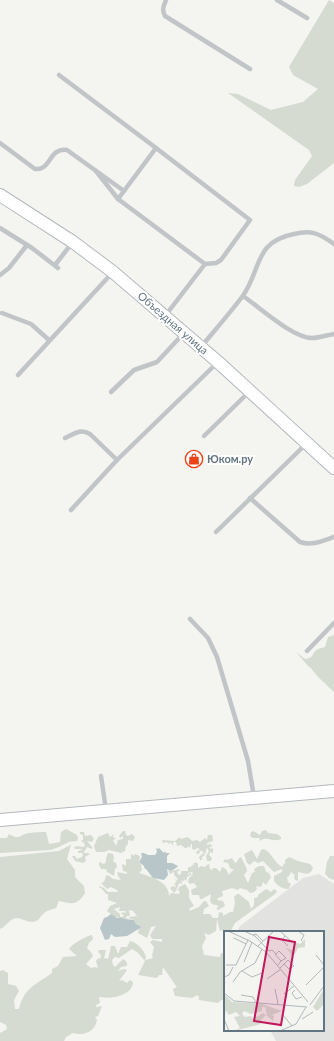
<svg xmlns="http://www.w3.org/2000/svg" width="334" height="1041" viewBox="0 0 334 1041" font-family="Lato,sans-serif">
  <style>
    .built { fill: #e2e3e1 }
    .green { fill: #d5dbd0 }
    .water { fill: #b8c6ca }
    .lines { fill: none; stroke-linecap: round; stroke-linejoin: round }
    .secondary-casing { stroke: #b3b9bd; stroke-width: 14 }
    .lane { stroke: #c1c5c8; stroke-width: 4.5 }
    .secondary { stroke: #fff; stroke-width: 12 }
    .labels { text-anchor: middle; stroke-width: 4; stroke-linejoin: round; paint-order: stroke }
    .street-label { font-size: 11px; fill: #617582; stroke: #fff }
    .poi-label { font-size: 11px; font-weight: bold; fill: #617582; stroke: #fff; text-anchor: start }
    .inset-road { fill: none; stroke: #b0b9bd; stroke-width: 1 }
    .view { fill: #c2185b; fill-opacity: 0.15; stroke: #c2185b; stroke-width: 2 }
    .inset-edge { fill: none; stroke: #617582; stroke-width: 2 }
  </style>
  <rect width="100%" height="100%" fill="#f4f4f0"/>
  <!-- built -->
  <path class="built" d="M319,874L334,884V1041H276L270,1030H323V932H239L238,929L240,926L303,878Z"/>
  <!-- green -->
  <g class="green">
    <path d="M329,0L334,3V163L307,184L299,187L294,186L295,180L312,156L309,150L228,93L238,94L271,110L303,102L318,89L293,75L289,67Z"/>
    <path d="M334,635V692C326,684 317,677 311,668L309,667L296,652L305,659C315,658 311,653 318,649C320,648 323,648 325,647L328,637Z"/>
    <path d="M66,829L77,835L78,838L77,841L69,842L59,847L50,850L0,853V838H7L9,834C21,841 19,834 30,833C35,832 41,832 46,832L49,844L60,842L61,832Z"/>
    <path d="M266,830L268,833L277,834L281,837V839C272,843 268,835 259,841L260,838H253L250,836L251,832L253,831L260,835L262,831Z"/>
    <path d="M123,831H125L126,835L128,836L132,834L135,837L133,841L128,840V844L126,846L125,851L121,853L109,850L104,852H96L94,846L98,837L108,833L110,837L114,834L113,837L116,839L113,840L116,846L118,840L123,839V836L120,838L119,836Z"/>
    <path d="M80,832H84L85,836L91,835L94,839L92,842L87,841L92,847V849L87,847L84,852V853H88L90,854L85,857L86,861L83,863L75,861L72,856H75L77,859L82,857L83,855L82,853H78V851L82,850L81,849H75L74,847L77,846L83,847L85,846L84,843L81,841L83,840V835L80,834Z"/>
    <path d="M208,835H212L213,841L207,843V845L211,844L212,847H209L211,849L213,848V853L210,852L209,855L212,858L211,861H207L206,856L209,851L207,848L206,850V853H204L205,855L202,857V860H200L199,857L204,852L201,851H200L199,854L196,853V852L200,849L197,848L195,850L192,849V844H191L190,848L188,846L187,848H185L181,845L177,846L176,842H173V845H172L171,842L169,844L167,842L163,843L162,840L175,841L180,837L181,839L188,837L192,841L197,840L200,842L205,838L207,840Z"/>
    <path d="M74,843L71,845L67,859L75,870V877L84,886L85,893C77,906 72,904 59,901L56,908C50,910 47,910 42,915C42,915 38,920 38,920C30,925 23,918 16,918C9,919 7,926 0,929V857L59,851Z"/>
    <path d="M264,849C272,853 274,862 282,867L285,863V860L289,857L298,861L310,864L313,868L311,872L307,874L298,872V881L295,880L294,877L295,875L291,872L289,876L287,877L288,882L291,884L290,886L288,889C282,889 277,885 274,881V876L282,872V869L274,872L263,861L258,863L254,861L250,865L247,863L244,854L252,850L257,859L261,850Z"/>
    <path d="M108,853L113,854L114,858L113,861L116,863L117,867L115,869L114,876L107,872L106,869H101L99,865V862L104,864L106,862V859Z"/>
    <path d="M132,854L134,856L135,854L140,856L139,862L141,864L142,870L139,873C151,877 169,881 169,896L171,893L179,894L180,892L178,890L179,887L185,884L189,890V898L194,906L190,908L189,911L199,907L204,901H206L209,906L204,909L203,914H210L213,918H218L219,912L223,913V916L230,912H233L235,903L234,897L237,894H239L249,902L251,909L254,905V898L258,897V895L266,889L271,892L274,889L277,891L275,894L235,923L230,932H226L223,930L220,931L217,919L216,931L209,935L204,933L206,938L202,946L204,955L220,957L221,953L224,954L225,950V999L221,1000L218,1003L199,1000V997L197,995L192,998L175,996L173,989L177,987L176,986L163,967L162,975H159L157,978L138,975L145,961L137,952L132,949L119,958L115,957L112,960L113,965L115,967L123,959L126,961L127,963V966L121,967L118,971L124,969L127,970L119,981L122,980L127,983L130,980L133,982C132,997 109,999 99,997L100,1003L96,1005V1007L102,1006L98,1016L95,1017L97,1020C95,1032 84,1036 73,1033L66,1037L64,1041H0V1033L7,1029L6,1025L0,1022V971L3,970L8,973V984L16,986L19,991L14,1000L15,1009H19C24,988 35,985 52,973V969L58,966L63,957L77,956L69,949C72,944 86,936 92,935L93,939L89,943L87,948L91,952L93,956L86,964L91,968L95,967L98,968L96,961L98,958L100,959L101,955L98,952L99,950H106L104,958L108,959L111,946H115L118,954L121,947H127L130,941C137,942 144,950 146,957L145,960L153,958L152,956L154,947L150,942L153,940L162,942V939H152L150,935L156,926L151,927L148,936L147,938L138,933L139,929L142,927L136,924L134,920L129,918V917L137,916L133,911L129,910L130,916H127L126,918L128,919H125L122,917L124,915L121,914L123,912L125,913L126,911H119L120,907L114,909L120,914V917H115L107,911L110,906L117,903L108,900V894H106L102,889L99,887V886L104,888L108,892H118L117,890L111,887L107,889L101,883L104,882L106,876L108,875L113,879L121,880L118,876L117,872L127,874V872L123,871L122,865L123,864L126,866V859H131V855Z"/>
    <path d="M330,856H334V880L329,878L325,874L327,862Z"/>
    <path d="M241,857L246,867L247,871L244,875L248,883L252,873L255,872L254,869L259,866H264L266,872L269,873L271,877L266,885L263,882L261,887L256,886L257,889L254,892L250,893L247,890L240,888L238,890L232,888L222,891L223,896L218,898L217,900L223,901L225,906L218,910L216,909L219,906L212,904L210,901L211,894L202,899H200L199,895H192L191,890L197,887L194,883L190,884L188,882L189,878L193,874L192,872L188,873V875L190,873L192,874L187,877L186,881L184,879L183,882L181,880L182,884L179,883L176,891L174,893L170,888L173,886L175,887L176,886L174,884L177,881L174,879L177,880L178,879L174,875V872L170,874L168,870L171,871L180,869V870L177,872L179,875L181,874V871H188V867H191L192,865L194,866L193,864L196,862L198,864V868L201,866L205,867L208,864H209L210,869L212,870L213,868H216L220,872L222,867L226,869L229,875L231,872L234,870L230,868L228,863L223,862L225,859L227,860L232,858L235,863L237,862L239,858Z"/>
  </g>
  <!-- water -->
  <g class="water">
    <path d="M156,848L158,849L159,848L164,853L165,851L166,853H170L167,856V863H172L178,866L176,868L171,871L167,869L168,875L164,880L153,878L146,869H145L144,866L139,862L142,857L141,853H144L148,855H155L157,852Z"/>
    <path d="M111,914L117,918L121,917L125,919L134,920L136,924L142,927L127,936L115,937L111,934L109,939L105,940L100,928L104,918L107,917Z"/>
  </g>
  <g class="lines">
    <defs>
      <g id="secondary">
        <path d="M0,195L73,242L113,272L218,362L334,468"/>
        <path d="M0,820L334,791"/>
      </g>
    </defs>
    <!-- secondary casing -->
    <use href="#secondary" class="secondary-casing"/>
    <!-- lane -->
    <g class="lane">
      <path d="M166,0C163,7 162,10 165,16L250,69"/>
      <path d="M277,0L307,18"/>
      <path d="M59,75L156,148"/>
      <path d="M0,143L35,169C51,171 49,147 67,150L124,191"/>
      <path d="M96,171L118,199L205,264L165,316"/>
      <path d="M118,199L156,148L250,220L221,260L216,263L205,264"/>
      <path d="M0,228L32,248L58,268"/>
      <path d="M55,265L72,243"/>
      <path d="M0,275L9,268L27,245"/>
      <path d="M243,296C259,307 293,338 312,338C319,338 327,335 334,334"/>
      <path d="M2,313L31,324L49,340"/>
      <path d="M201,347C215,330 229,314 242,297C262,270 253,242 294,234C311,230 319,233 334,244"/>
      <path d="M18,375L113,272"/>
      <path d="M111,392L134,370L157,362L183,334"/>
      <path d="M204,436L249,392"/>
      <path d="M65,438C74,434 80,428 90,434L117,460"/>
      <path d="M250,498L300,542C312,546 322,541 334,537"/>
      <path d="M71,510L117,460L217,363"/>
      <path d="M216,532L307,443"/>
      <path d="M190,619L208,638L217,657L248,761L254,797"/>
      <path d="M307,651L334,623"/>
      <path d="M101,776L106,810"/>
    </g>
    <!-- secondary -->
    <use href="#secondary" class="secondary"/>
  </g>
  <!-- icons -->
  <defs>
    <symbol id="shop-ring" viewBox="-11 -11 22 22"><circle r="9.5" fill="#fff" stroke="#ec4218" stroke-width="1.5"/><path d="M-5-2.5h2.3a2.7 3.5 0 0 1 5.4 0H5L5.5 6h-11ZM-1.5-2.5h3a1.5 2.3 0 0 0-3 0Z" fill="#ec4218"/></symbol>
  </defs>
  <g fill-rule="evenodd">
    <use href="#shop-ring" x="184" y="449" width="20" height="20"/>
  </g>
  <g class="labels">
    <!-- street labels -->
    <g class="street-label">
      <text transform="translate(173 323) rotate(41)" y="4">Объездная улица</text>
    </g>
    <!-- poi labels -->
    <g class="poi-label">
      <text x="207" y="463">Юком.ру</text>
    </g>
  </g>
  <!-- overview -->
  <g transform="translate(224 931)">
    <rect width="100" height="100" fill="#f4f4f0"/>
    <path d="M81,8V16L74,17L71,23L66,25L67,23L62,17L68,19L71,11L76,13ZM100,58V73L93,80L89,76ZM0,63L8,71L38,73L58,80L48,84L50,85L49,90L42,84L34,92H36L37,93L10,100L16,97L10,86L16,85L12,81L5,84L2,79L1,84ZM38,76H41L43,85L39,82L33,86L31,84L30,89L27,85L21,86L18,83L20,80L27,83L38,80Z" fill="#d5dbd0" fill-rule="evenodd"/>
    <path class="inset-road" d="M4,0L26,10L42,21L84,71M20,0L31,5L45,20L48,19L52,23M56,0L69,12M74,0L80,4L77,10M29,4L32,3L39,10M61,5L58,9L64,15M10,7L22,13M34,15L50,0M51,23L57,30L54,34M52,23L55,20L62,27L57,30M92,24L100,34M20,31L28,11M2,34H12L24,9M56,37L64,29L70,35L65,38L60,33M18,40L28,46L38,42M0,46L5,44L9,36M43,48L57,38M9,51L16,41L31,32L38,18M82,54L100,36M51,58L54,73M71,59L68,62L72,68L78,66M0,62L10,70L83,76M60,63L70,55M17,64L29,66L32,72M86,74L100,55M59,84L68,95M0,88L5,100M78,88L89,81M56,100L72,93L82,76"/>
    <path class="view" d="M45,6L71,11L57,94L30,90Z"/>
    <rect width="100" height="100" class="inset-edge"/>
  </g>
</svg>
